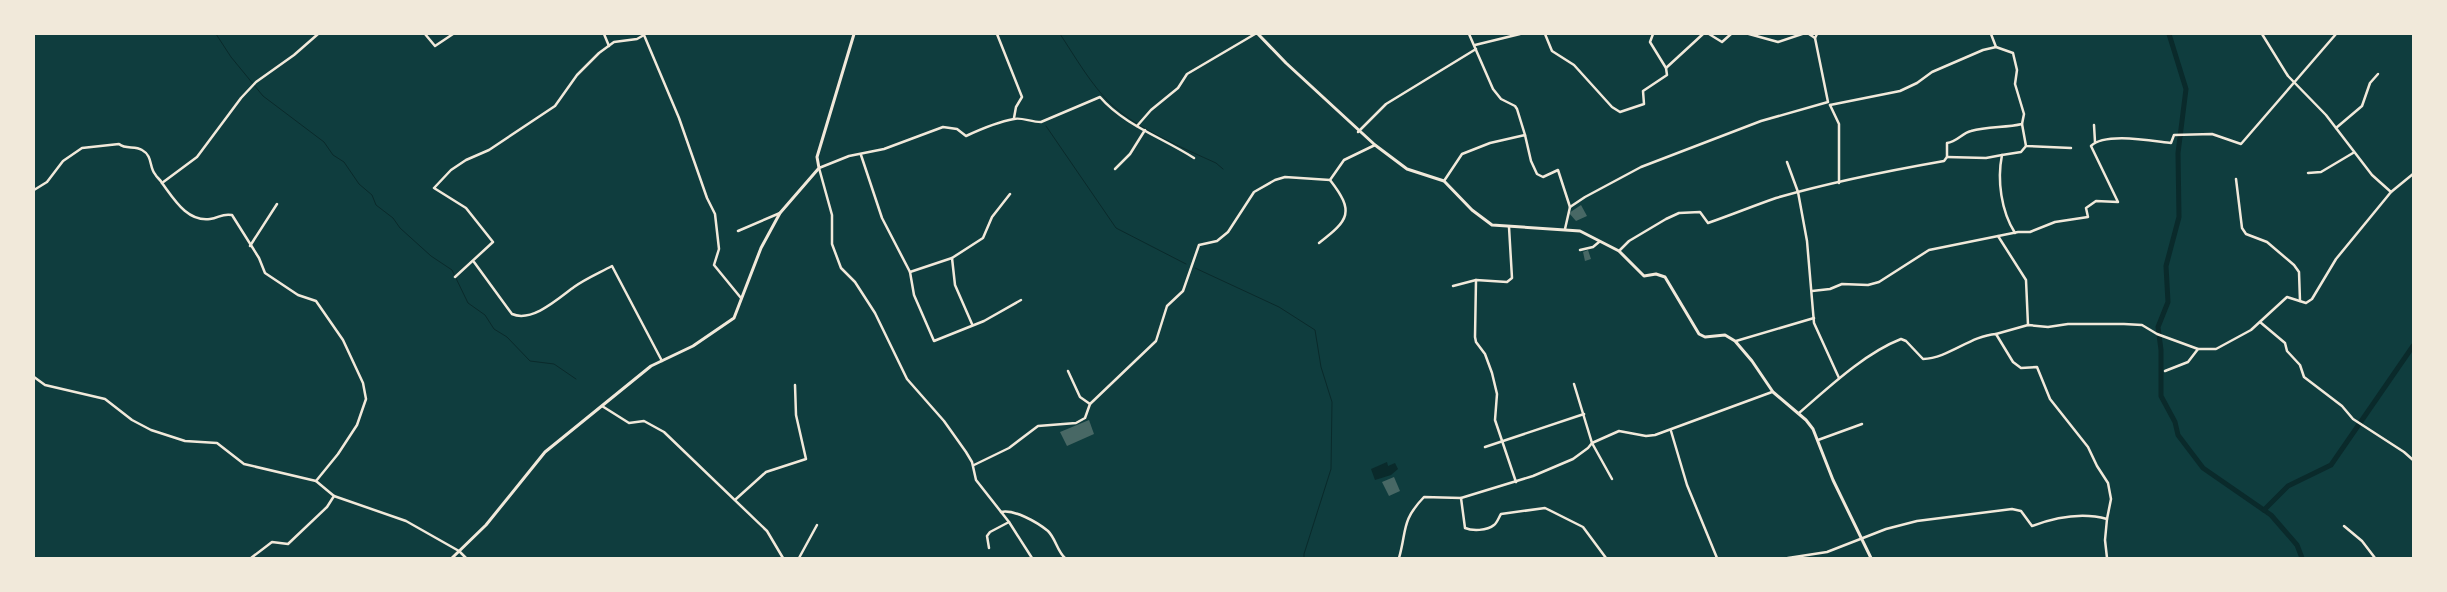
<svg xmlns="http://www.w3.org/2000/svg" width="2447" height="592" viewBox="0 0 2447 592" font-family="'Source Sans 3',sans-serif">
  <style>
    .water { fill: #0a2a2b }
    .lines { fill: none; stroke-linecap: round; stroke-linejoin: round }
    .stream { stroke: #0a2a2b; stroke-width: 1 }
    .canal { stroke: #0a2a2b; stroke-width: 5 }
    .building { fill: #486865 }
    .minor { stroke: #f1e9da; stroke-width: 2.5 }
    .secondary { stroke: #f1e9da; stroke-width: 3 }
  </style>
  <rect width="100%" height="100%" fill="#0f3d3e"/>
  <!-- water -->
  <path class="water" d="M1387,462L1388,466L1395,463L1398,469L1391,475L1375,480L1371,469Z"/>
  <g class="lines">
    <!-- stream -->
    <g class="stream">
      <path d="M216,34L231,57L263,96L324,142L333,155L344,162L359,184L372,195L376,205L393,218L400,228L431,256L452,270L468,303L485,315L494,329L507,337L530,361L554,364L576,379"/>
      <path d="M1060,34C1076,58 1091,85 1112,105C1139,130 1183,148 1216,163L1223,169"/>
      <path d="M1046,126L1116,228L1186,264"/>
      <path d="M1195,268L1279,307L1315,330L1321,367L1332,402L1331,469L1304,554V558"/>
    </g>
    <!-- canal -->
    <g class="canal">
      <path d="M2169,34L2186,89L2178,153L2179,217L2166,266L2168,302L2158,327L2161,350V396L2175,422L2178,435L2203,468L2271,515L2297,545L2302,558"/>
      <path d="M2264,510L2288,486L2331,465L2413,346"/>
    </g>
  </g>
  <!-- building -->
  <g class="building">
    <path d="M1581,205L1587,216L1576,221L1569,213Z"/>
    <path d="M1588,250L1591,259L1585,261L1583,252Z"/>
    <path d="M1089,420L1094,434L1067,446L1060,432Z"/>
    <path d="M1394,477L1400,491L1389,496L1382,482Z"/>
  </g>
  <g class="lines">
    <!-- minor -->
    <g class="minor">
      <path d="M425,34L435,46L453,34"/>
      <path d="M604,34L609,46"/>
      <path d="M997,34L1022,97L1016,107L1014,118"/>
      <path d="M1469,34L1493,89L1501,99L1515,106L1517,109L1525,135"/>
      <path d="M1545,34L1552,51L1574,65L1612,107L1620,112L1644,104L1643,91L1667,75L1666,68L1650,42L1653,34"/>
      <path d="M1709,34L1722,42L1731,34"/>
      <path d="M1749,34L1778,42L1802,34"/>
      <path d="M1809,34L1815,38"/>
      <path d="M2262,34L2288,76L2326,115L2372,175L2391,192L2413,174"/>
      <path d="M1475,45L1520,34"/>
      <path d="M1666,68L1703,34"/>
      <path d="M1830,105L1900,91L1917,83L1932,72L1983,50L1996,47"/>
      <path d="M1830,105L1839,124V183"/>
      <path d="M2022,124L2026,146L2071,148"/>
      <path d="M2094,125L2095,142"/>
      <path d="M1137,126L1151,110L1178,88L1187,74L1255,34"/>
      <path d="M2336,128L2362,106L2370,83L2378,74"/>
      <path d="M1358,132L1386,104L1476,49"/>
      <path d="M861,155L882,218L910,272L914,295L934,341L984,321L1021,300"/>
      <path d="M1947,157L1986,158L2002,155"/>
      <path d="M1787,162L1798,192L1807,241L1814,323L1839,378"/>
      <path d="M1115,169L1130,154L1145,130"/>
      <path d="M2308,173L2321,172L2353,153"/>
      <path d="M2236,179L2242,228L2246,234L2267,242L2294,265L2299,272L2300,301"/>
      <path d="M1444,181L1462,154L1490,143L1525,135L1531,161L1537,174L1543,177L1558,170L1570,207"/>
      <path d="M34,190L47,182L63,161L82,148L119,144C126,150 135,145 142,150C153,156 149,167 155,174C157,178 160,179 162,183"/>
      <path d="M1509,227L1512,278L1507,282L1476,280L1475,337L1476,342L1485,354L1492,373L1497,394L1495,420L1516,482"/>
      <path d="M1565,229L1570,207L1585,197L1641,167L1761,121L1828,102L1815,38L1817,34"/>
      <path d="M738,231L780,213"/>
      <path d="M2015,233C2001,211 1997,180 2002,155L2021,152L2026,146"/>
      <path d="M1998,236L2026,280L2028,325"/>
      <path d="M1319,243C1349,220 1355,212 1330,180"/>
      <path d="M250,246L277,204"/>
      <path d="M1580,250L1593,247L1599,242"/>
      <path d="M1619,251L1629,241L1666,219L1679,213L1700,212L1708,223C1731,215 1753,206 1776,198C1831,182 1887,171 1944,161L1947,157V143C1957,142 1962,133 1971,131C1988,126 2005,128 2022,124L2024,114L2015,84L2017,70L2013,53L1996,47L1991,34"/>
      <path d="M952,258L955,285L972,324"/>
      <path d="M474,262L512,314C532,323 559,298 574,287C585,279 599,273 612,266L662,361"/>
      <path d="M910,272L952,258L983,238L992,217L1010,194"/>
      <path d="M455,277L493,242L466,208L434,188L451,170L466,160L489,150L555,106L577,75L599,53L614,42L637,39L644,35L679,118L707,198L715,214L719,249L714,265L741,298"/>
      <path d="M1453,286L1476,280"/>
      <path d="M1812,291L1830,289L1842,284L1868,285L1879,282L1929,250L2018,232H2030L2055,222L2088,217L2086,208L2096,201L2118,202L2091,146C2105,132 2152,141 2171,143L2174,135L2212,134L2241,144L2336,34"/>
      <path d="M2260,322L2285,343L2287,351L2300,365L2304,377L2342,406L2353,419L2404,452L2413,460"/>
      <path d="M1996,334L2028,325L2048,327L2068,324H2124L2142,325L2157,334L2198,349H2216L2251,330L2287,297L2306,303L2312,299L2336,259L2391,192"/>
      <path d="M1736,341L1814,318"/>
      <path d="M1068,371L1080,397L1090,404"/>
      <path d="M2165,371L2188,362L2198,349"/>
      <path d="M34,377L45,385L105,399L132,420L151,430L185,441L217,443L244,464L316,481"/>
      <path d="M1574,384L1592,443L1612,479"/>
      <path d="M602,406L629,423L644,421L664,432L767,531L783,558"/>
      <path d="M1799,413C1829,387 1865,353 1901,339L1906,341L1923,359C1949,358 1970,336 1996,334L2013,362L2021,368L2037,367L2050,399L2088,447L2097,466L2108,483L2111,499L2107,519"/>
      <path d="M1671,431L1687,485L1717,558"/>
      <path d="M1818,440L1862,424"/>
      <path d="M1485,447L1584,414"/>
      <path d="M974,465L1009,448L1038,426L1076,423L1085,418L1090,404L1156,341L1167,306L1183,291L1199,245L1217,241L1228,232L1254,192L1275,180L1285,177L1330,180L1344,160L1375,145"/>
      <path d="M334,496L406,521L459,551L466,558"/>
      <path d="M1461,498L1465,528C1472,531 1487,531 1494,525C1497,523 1499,517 1501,514L1545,508L1583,527L1606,558"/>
      <path d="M736,499L766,472L806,459L796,415L795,385"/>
      <path d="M1001,512C1014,509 1037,522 1048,531C1056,539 1057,551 1065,558"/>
      <path d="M2344,526L2362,541L2375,558"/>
      <path d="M989,548L987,536L990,532L1009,522"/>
      <path d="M251,558L272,542L288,544L327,507L334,496L316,481L338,454L357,425L366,399L363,383L343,340L316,301L298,295L265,273L259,258L232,215C222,213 219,218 210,219C187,222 174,199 162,183L197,157L241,98L256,82L294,55L318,34"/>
      <path d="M799,558L817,525"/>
      <path d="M1032,558L1009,522L976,480L972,462L966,452L944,421L907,379L875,313L855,282L841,268L832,244V215L819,168L849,156L884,149L943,127L957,129L966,136C981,129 997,122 1014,119C1021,117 1031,122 1041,122L1100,97C1124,125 1163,138 1194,158"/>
      <path d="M1399,558C1407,530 1401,521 1424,497L1461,498L1533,476L1573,459L1588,448L1592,443L1619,431L1646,436L1655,435L1772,392"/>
      <path d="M1788,558L1827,552L1886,529L1917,521L2012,509L2021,511L2032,526C2056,517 2082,512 2107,519L2105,540L2107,558"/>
    </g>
    <!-- secondary -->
    <g class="secondary">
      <path d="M1258,34L1286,63L1375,145L1407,169L1444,181L1472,210L1492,225L1580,231L1619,251L1644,276L1656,274L1665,277L1699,334L1705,337L1725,335L1735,341L1752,361L1773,392L1806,420L1813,429L1833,480L1871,558"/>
      <path d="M452,558L486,525L545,452L651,366L693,346L734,318L761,248L780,213L819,168L817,157L854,34"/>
    </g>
  </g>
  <!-- border -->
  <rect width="2447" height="592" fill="none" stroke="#f1e9da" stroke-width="70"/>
</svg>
